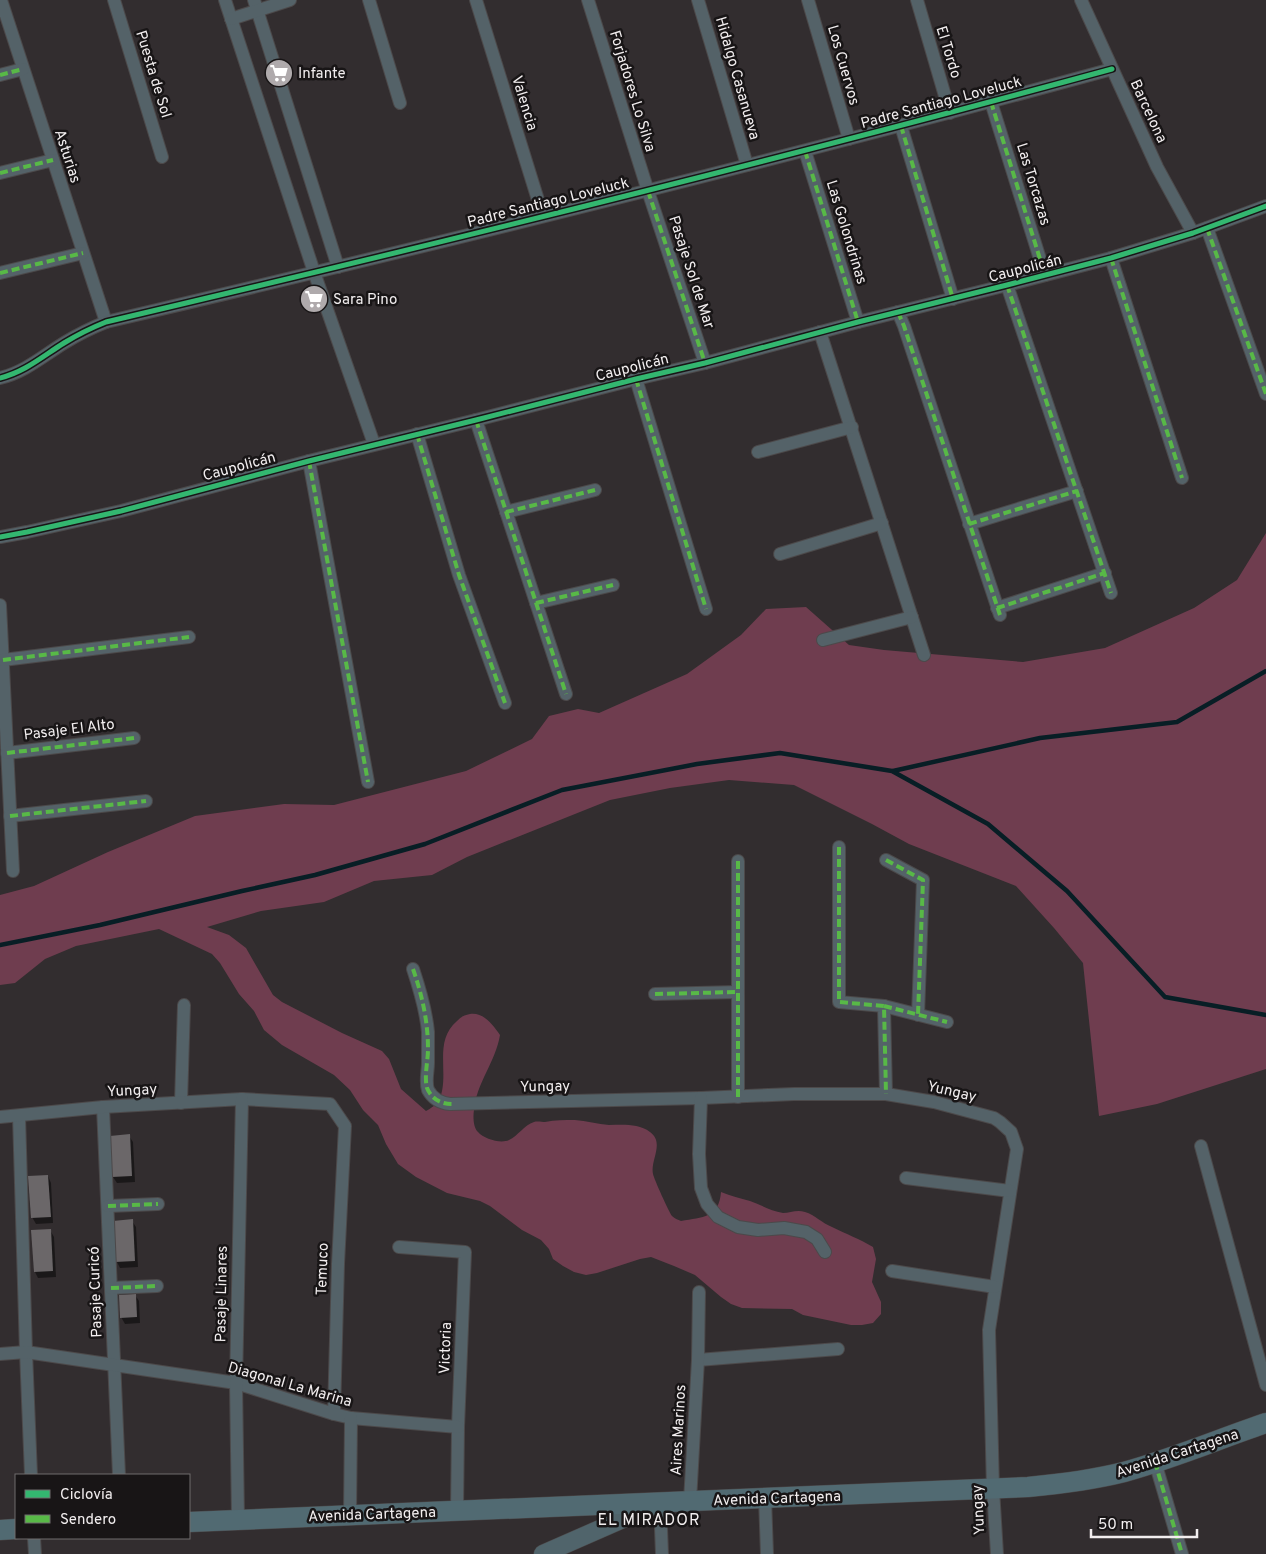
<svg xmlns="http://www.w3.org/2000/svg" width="1266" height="1554" viewBox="0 0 1266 1554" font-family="Overpass,sans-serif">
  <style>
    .forest { fill: #6f3d4f }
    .shadow { fill: #0007 }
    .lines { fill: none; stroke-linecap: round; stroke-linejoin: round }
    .stream { stroke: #081e25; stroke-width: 4.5 }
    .building { fill: #6b6769 }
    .street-casing { stroke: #4c494a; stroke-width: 14 }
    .secondary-casing { stroke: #4c494a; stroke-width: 19 }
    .primary-casing { stroke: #4c494a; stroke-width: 21 }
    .street { stroke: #546268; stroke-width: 12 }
    .secondary { stroke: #50646b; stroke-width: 18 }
    .primary { stroke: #516a72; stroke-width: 20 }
    .quiet { stroke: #58b947; stroke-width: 4; stroke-dasharray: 8 4; stroke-linecap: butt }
    .cycleway-casing { stroke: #181516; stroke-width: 8 }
    .cycleway { stroke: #33b770; stroke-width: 5 }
    .labels { text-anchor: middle; stroke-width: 5; stroke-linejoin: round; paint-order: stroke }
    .street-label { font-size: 15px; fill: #f2eeef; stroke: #181516 }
    .poi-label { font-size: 15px; fill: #f2eeef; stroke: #181516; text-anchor: start }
    .neighbourhood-label { font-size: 16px; letter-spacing: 1px; fill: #f2eeef; stroke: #181516 }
  </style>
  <rect width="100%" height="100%" fill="#322d2f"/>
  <!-- forest -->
  <path class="forest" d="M1266,533V1069L1157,1104L1099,1116L1083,963L1054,928L1016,886L909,844L872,824L794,785L729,780L670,788L610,800L467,857L432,875L374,881L324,902L261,911L207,927L229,935L246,948L273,995L282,1002L342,1033L382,1051L389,1059L401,1089L426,1111C435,1106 440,1102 442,1091C447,1067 435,1040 457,1021C461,1017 464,1015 470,1014C484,1012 493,1025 500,1035C496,1061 476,1084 474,1110C473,1116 473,1127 478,1132C484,1139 501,1144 509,1140C518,1136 524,1125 534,1122C537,1121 542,1122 545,1122C555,1120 565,1120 575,1120C586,1121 598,1124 609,1125C622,1125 638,1123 650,1132C665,1143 650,1160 653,1174C654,1179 669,1212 672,1216C674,1218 678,1220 681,1221C703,1217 719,1218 721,1192C731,1196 740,1198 750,1201C761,1205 771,1211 783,1213C790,1213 797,1209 805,1212C815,1215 822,1223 832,1227C846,1234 860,1239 873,1247L876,1259L872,1282L881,1302V1314L873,1323L862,1325H851L803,1315L792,1309L742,1308L731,1304L721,1297L695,1275L674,1266L651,1257L640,1259L597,1273L586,1275L574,1272L563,1266L553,1259L549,1249L541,1240L522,1230L490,1206L480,1201L447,1193L416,1177L398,1164L386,1144L378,1125L363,1110L350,1090L334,1075L282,1045L264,1030L254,1011L239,994L220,963L212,954L159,929L76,946L45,959L15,983L0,985V895L34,886L108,852L195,816L284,804L334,805L466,771L532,739L549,716L578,709L599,713L687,674L741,635L766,609L806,607L849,645L884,650L1023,662L1105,648L1194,608L1237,580Z"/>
  <!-- shadow -->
  <g class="shadow">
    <path d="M129,1136L133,1142L135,1182L117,1183L113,1177Z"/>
    <path d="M48,1176L51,1183L53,1223L36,1224L32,1217Z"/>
    <path d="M132,1221L136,1227L138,1267L120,1268L117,1262Z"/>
    <path d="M50,1230L54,1237L56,1277L38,1278L35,1272Z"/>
    <path d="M135,1295L139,1301L140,1323L125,1324L121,1317Z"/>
  </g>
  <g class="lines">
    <!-- stream -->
    <g class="stream">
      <path d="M893,771L1040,738L1177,722L1266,671"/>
      <path d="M0,945L100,925L242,891L315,875L425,844L562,790L697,764L780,753L892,771L988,824L1067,891L1165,997L1266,1015"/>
    </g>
  </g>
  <!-- building -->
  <g class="building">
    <path d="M130,1134L132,1176L112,1177L110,1136Z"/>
    <path d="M48,1175L51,1217L31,1218L28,1176Z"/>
    <path d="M133,1219L135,1261L115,1262L113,1221Z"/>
    <path d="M51,1229L53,1271L34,1272L31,1230Z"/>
    <path d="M136,1294L137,1317L120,1318L119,1295Z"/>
  </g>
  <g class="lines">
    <defs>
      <g id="street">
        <path d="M1,0L106,322"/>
        <path d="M114,0L162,157"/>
        <path d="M225,0L314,272L374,444"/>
        <path d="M254,0L338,267"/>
        <path d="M369,0L400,103"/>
        <path d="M476,0L543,216"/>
        <path d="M588,0L648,191L705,363"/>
        <path d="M698,0L747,165"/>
        <path d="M808,0L849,139"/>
        <path d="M917,0L950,113"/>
        <path d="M1081,0L1157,167L1193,233"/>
        <path d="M231,19L290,0"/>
        <path d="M0,75L23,69"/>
        <path d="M991,102L1045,275"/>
        <path d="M901,126L953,299"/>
        <path d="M805,151L858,322"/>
        <path d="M0,173L53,160"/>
        <path d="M1207,228L1266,394"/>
        <path d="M1111,258L1182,478"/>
        <path d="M0,273L83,253"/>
        <path d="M1007,285L1111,593"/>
        <path d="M898,312L904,326L1000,615"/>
        <path d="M820,332L924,655"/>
        <path d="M0,378C25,372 43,356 64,343C77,335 91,328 106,322C442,243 778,160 1112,69"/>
        <path d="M636,379L706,609"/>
        <path d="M476,420L566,694"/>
        <path d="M417,434L459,575L505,703"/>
        <path d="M758,452L852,427"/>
        <path d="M309,461L368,782"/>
        <path d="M506,512L595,490"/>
        <path d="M969,524L1077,491"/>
        <path d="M0,537L27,532L121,511L309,461L476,420L636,379L705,363L858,322L1007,285L1111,258L1193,233L1266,206"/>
        <path d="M780,554L882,523"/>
        <path d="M536,603L613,585"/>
        <path d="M0,605L13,871"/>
        <path d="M997,608L1105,573"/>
        <path d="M823,640L912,617"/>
        <path d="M3,660L189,637"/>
        <path d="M7,753L134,738"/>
        <path d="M10,816L146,801"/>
        <path d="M839,847V1002L884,1006L886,1094"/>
        <path d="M886,860L923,880L918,1015"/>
        <path d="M738,861V1097"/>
        <path d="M413,969C420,990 426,1010 428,1032C428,1043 428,1053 428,1063C428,1072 425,1081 428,1090C433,1099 440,1103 450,1104L701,1098L794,1094H886L934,1102L994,1118L1000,1122L1011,1132L1017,1149L989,1330L993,1489L997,1554"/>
        <path d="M655,994L738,992"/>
        <path d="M884,1006L947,1022"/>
        <path d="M701,1098L699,1154L701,1188L707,1204L718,1217L738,1227L758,1230L784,1228L806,1232L817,1239L825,1252"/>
        <path d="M181,1103L184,1005"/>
        <path d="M103,1107L119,1475"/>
        <path d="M19,1116L26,1352L31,1475"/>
        <path d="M0,1117L103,1107L242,1099L330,1104L345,1126L338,1264L334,1414"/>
        <path d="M1201,1146L1266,1385"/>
        <path d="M906,1178L1010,1191"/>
        <path d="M108,1206L158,1204"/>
        <path d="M399,1247L465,1252L458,1427L457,1511"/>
        <path d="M892,1271L995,1287"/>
        <path d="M111,1288L157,1286"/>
        <path d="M0,1354L26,1352L236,1383L334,1414L351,1418L458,1427"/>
        <path d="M698,1360L838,1349"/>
        <path d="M1155,1462L1182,1554"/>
        <path d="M765,1498L767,1554"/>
        <path d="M690,1501L698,1360L699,1292"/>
        <path d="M660,1502L662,1554"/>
        <path d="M350,1515L351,1418"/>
        <path d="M238,1519L236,1383L242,1099"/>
        <path d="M34,1538L35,1554"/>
      </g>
      <path id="secondary" d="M543,1554L657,1504"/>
      <g id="primary">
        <path d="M189,1522L1028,1487C1060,1484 1092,1480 1124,1472C1172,1459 1219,1439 1266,1423"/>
        <path d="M0,1530L16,1529"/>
      </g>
    </defs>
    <!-- street casing -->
    <use href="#street" class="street-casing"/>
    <!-- secondary casing -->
    <use href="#secondary" class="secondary-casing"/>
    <!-- primary casing -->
    <use href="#primary" class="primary-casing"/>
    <!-- street -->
    <use href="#street" class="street"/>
    <!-- secondary -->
    <use href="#secondary" class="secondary"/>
    <!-- primary -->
    <use href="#primary" class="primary"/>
    <!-- quiet -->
    <g class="quiet">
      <path d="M0,75L23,69"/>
      <path d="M991,102L1045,275"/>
      <path d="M901,126L953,299"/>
      <path d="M805,151L858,322"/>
      <path d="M0,173L53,160"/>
      <path d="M648,191L705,363"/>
      <path d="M1207,228L1266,394"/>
      <path d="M1111,258L1182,478"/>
      <path d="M0,273L83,253"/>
      <path d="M1007,285L1111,593"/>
      <path d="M898,312L904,326L1000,615"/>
      <path d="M636,379L706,609"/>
      <path d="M476,420L566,694"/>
      <path d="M417,434L459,575L505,703"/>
      <path d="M309,461L368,782"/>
      <path d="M506,512L595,490"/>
      <path d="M969,524L1077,491"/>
      <path d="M536,603L613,585"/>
      <path d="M997,608L1105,573"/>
      <path d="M3,660L189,637"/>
      <path d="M7,753L134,738"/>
      <path d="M10,816L146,801"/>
      <path d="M839,847V1002L884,1006L886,1094"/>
      <path d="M886,860L923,880L918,1015"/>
      <path d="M738,861V1097"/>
      <path d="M413,969C422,995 428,1021 428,1049C428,1061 424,1076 427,1088C432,1100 443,1105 455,1104"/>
      <path d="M655,994L738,992"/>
      <path d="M884,1006L947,1022"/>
      <path d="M108,1206L158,1204"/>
      <path d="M111,1288L157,1286"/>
      <path d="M1155,1462L1182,1554"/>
    </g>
    <defs>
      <g id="cycleway">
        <path d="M0,378C25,372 43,356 64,343C77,335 91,328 106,322C442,243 778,160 1112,69"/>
        <path d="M0,537L27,532L121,511L309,461L476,420L636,379L705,363L858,322L1007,285L1111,258L1193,233L1266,206"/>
      </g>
    </defs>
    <!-- cycleway casing -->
    <use href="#cycleway" class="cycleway-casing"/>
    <!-- cycleway -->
    <use href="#cycleway" class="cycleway"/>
  </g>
  <!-- icons -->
  <defs>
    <symbol id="supermarket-disc" viewBox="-11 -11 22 22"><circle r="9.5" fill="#afaaac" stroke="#181516"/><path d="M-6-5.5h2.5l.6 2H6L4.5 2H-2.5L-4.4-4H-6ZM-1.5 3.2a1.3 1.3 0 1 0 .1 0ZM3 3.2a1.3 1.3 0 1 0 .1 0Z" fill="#fff"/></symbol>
  </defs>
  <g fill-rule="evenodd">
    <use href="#supermarket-disc" x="263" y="57" width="32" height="32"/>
    <use href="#supermarket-disc" x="298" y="283" width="32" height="32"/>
  </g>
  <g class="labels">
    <!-- street labels -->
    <g class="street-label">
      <text transform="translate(949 52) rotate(73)" y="5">El Tordo</text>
      <text transform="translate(844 65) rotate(74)" y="5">Los Cuervos</text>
      <text transform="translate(154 74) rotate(73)" y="5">Puesta de Sol</text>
      <text transform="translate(738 78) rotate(74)" y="5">Hidalgo Casanueva</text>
      <text transform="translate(633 91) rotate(73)" y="5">Forjadores Lo Silva</text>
      <text transform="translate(941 102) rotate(-15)" y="5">Padre Santiago Loveluck</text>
      <text transform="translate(525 103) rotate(73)" y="5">Valencia</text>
      <text transform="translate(1149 111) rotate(65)" y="5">Barcelona</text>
      <text transform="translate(68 156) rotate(72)" y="5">Asturias</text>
      <text transform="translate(1034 184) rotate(73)" y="5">Las Torcazas</text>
      <text transform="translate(548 202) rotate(-14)" y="5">Padre Santiago Loveluck</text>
      <text transform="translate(847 232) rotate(73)" y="5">Las Golondrinas</text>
      <text transform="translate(1025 268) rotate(-14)" y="5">Caupolicán</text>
      <text transform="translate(692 272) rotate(72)" y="5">Pasaje Sol de Mar</text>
      <text transform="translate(632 367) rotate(-14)" y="5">Caupolicán</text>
      <text transform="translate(239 466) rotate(-15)" y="5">Caupolicán</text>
      <text transform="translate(69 729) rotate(-7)" y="5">Pasaje El Alto</text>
      <text transform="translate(545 1086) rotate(-1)" y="5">Yungay</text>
      <text transform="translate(132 1090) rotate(-3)" y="5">Yungay</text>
      <text transform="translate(952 1091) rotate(13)" y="5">Yungay</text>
      <text transform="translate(322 1269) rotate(-88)" y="5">Temuco</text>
      <text transform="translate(95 1292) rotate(-92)" y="5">Pasaje Curicó</text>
      <text transform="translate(221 1294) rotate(-89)" y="5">Pasaje Linares</text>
      <text transform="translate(445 1348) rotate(-88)" y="5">Victoria</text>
      <text transform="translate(290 1384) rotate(16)" y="5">Diagonal La Marina</text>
      <text transform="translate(678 1430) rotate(-87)" y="5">Aires Marinos</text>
      <text transform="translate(1177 1453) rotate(-18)" y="5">Avenida Cartagena</text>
      <text transform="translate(777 1498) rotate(-2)" y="5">Avenida Cartagena</text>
      <text transform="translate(978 1510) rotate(-93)" y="5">Yungay</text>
      <text transform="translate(372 1514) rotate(-2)" y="5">Avenida Cartagena</text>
    </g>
    <!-- poi labels -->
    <g class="poi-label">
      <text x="298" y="78">Infante</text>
      <text x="333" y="304">Sara Pino</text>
    </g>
    <!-- neighbourhood labels -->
    <g class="neighbourhood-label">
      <text x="649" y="1525">EL MIRADOR</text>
    </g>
  </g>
  <!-- legend -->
  <rect x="15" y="1474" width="175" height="65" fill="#181516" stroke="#6f6c6d"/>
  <rect x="25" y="1490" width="25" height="8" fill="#33b770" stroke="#6f6c6d"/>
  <text x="60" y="1499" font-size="15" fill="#f2eeef">Ciclovía</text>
  <rect x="25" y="1515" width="25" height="8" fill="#58b947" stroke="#6f6c6d"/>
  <text x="60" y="1524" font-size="15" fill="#f2eeef">Sendero</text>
  <!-- scale -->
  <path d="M1091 1529v8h106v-8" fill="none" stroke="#f2eeef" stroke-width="2.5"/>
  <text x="1098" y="1529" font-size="15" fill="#f2eeef" stroke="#181516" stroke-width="4" paint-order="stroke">50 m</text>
</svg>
